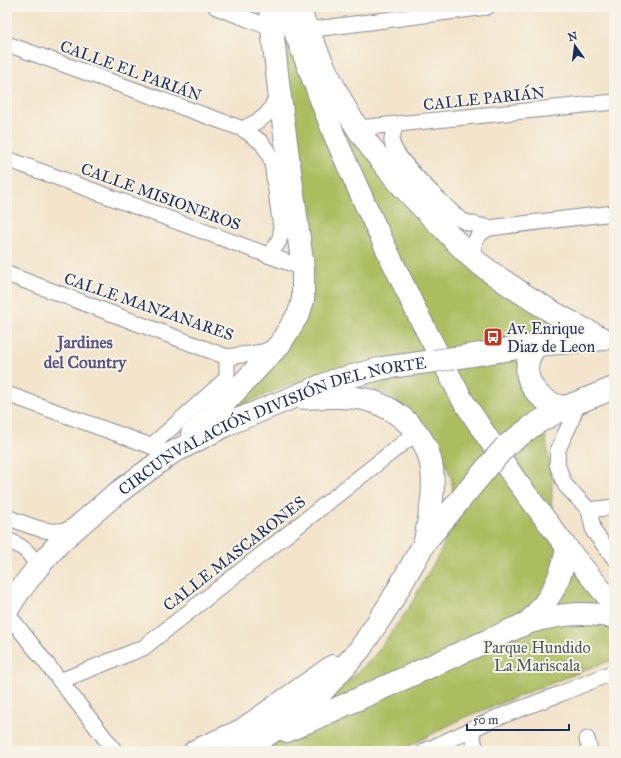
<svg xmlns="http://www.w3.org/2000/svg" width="621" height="758" viewBox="0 0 621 758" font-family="'IM FELL Great Primer',serif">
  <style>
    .green { fill: #acbd60; stroke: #64765f }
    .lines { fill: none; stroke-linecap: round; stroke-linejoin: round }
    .street-casing { stroke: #878a94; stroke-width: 17 }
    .secondary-casing { stroke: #878a94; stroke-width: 23 }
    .primary-casing { stroke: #878a94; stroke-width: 24 }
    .highway-casing { stroke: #878a94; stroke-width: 24 }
    .street { stroke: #fff; stroke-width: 15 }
    .secondary { stroke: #fff; stroke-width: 21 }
    .primary { stroke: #fff; stroke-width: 22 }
    .highway { stroke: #fff; stroke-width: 22 }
    .primary-bridge-casing { stroke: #878a94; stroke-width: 24; stroke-linecap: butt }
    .primary-bridge { stroke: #fff; stroke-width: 22 }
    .labels { text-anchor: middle; stroke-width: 4; stroke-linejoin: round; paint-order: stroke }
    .street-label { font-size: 16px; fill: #1b2f5e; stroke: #f7f3e8 }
    .poi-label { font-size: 16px; fill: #1b2f5e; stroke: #f7f3e8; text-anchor: start }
    .park-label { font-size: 16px; fill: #465a5f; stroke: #f7f3e8 }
    .neighbourhood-label { font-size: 17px; font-weight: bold; fill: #595785; stroke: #f7f3e8 }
  </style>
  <rect width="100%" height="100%" fill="#f7f3e8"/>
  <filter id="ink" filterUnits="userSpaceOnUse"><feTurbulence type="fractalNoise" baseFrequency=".025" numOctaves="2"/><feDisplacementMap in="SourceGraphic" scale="8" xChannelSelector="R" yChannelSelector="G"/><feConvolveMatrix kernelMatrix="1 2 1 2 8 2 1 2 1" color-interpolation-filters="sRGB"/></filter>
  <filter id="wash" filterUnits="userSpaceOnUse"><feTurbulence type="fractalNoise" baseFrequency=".012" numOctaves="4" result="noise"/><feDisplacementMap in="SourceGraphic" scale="16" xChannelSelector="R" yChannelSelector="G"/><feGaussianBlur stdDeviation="0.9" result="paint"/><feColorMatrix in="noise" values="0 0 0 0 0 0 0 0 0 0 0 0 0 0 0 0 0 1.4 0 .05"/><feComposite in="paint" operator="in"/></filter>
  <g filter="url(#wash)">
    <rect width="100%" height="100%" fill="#f3e4cb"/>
    <!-- green -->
    <path class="green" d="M287,33L392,182L570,328L539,337L529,347L539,405L545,434L552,481L551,536L614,612V660L603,663L463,718L400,751H247L325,701L372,659L408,609L441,551L454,516L452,481L440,446L426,426L390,396L362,386L328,380L295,383L274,391L242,405L217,419L312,300L314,276L312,243L279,41L283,34Z"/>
  </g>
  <g filter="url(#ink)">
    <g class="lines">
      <defs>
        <g id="street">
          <path d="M216,7L272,28"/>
          <path d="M307,30L487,7"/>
          <path d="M7,44L243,129L261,142L268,152L272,162L281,228C282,240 276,246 269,255"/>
          <path d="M396,125C394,131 391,137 392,143C397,162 441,201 457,217L465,222L489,228L614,213"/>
          <path d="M358,128L614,102"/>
          <path d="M243,129C265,117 270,117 278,91"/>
          <path d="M7,159L303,268"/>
          <path d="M476,261C472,244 473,237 489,228"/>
          <path d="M7,274L227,357L263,352L276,346"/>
          <path d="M7,394L151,446L170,454"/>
          <path d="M578,402L570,424L558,449L557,464L562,478L566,486L589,510L594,532L614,558"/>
          <path d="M151,446L225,380L227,375V357"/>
          <path d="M589,510L614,507"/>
          <path d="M7,517C29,525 50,537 73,528"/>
          <path d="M7,540C23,546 30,553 38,567"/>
          <path d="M7,613L115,751"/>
          <path d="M60,681L143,648L417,432"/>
          <path d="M471,729L476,751"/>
          <path d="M587,739L590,751"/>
          <path d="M425,751L496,718L560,694L614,672"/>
        </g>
        <path id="secondary" d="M285,7L335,137L365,204L416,311L462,399L513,476L567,548L614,605"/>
        <g id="primary">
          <path d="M298,7C314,46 335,94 358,129C384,168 412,198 445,230C455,241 466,253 477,262C517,292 559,318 604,339"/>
          <path d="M537,345C514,371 535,404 566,407"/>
          <path d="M454,358L537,345L603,339"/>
          <path d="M304,398C319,397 355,396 368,400C401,410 429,436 432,471C435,494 429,518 425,541"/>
          <path d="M192,434L211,417L280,344L299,313L303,300V268L279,90L272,28"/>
          <path d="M506,446L535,424L566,407L614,388"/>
          <path id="s1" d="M7,610L18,593L38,567L60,542L112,497L170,454L230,423L333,381L383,368L434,361"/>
          <path d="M527,623C550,602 562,578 567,548"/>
          <path d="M287,731L527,623C556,614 584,611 614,617"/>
          <path d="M195,751L242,730L333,666"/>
          <path d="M241,751L260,740L295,716L321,693L360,649L391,602L425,542L490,464"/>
        </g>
        <path id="highway" d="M270,7L272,28"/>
      </defs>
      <!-- street casing -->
      <use href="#street" class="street-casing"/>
      <!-- secondary casing -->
      <use href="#secondary" class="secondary-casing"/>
      <!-- primary casing -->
      <use href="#primary" class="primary-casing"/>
      <!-- highway casing -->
      <use href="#highway" class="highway-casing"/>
      <!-- street -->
      <use href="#street" class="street"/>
      <!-- secondary -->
      <use href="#secondary" class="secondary"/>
      <!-- primary -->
      <use href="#primary" class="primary"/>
      <!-- highway -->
      <use href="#highway" class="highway"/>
      <defs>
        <g id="primary-bridge">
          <path d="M434,361L454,358"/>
          <path d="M490,464L506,446"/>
        </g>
      </defs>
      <!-- primary-bridge casing -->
      <use href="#primary-bridge" class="primary-bridge-casing"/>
      <!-- primary-bridge -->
      <use href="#primary-bridge" class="primary-bridge"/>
    </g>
  </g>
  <!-- icons -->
  <defs>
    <symbol id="bus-square" viewBox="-11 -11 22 22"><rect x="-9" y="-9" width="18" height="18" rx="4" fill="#c8321e" stroke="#f7f3e8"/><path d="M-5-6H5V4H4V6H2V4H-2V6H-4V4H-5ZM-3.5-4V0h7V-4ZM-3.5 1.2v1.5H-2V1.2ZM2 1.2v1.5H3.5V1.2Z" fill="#fff"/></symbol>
  </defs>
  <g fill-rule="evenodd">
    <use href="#bus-square" x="482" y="326" width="22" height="22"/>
  </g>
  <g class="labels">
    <!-- street labels -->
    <g class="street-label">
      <text transform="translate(131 70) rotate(20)" y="6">CALLE EL PARIÁN</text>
      <text transform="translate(484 98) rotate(-6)" y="6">CALLE PARIÁN</text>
      <text transform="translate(161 196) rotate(20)" y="6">CALLE MISIONEROS</text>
      <text transform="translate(149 306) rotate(19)" y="6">CALLE MANZANARES</text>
      <text dy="6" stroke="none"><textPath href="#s1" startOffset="333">CIRCUNVALACIÓN DIVISIÓN DEL NORTE</textPath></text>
      <text transform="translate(234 553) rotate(-38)" y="6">CALLE MASCARONES</text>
    </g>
    <!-- poi labels -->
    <g class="poi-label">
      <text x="507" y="334">Av. Enrique<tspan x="507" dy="18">Diaz de Leon</tspan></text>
    </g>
    <!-- park labels -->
    <g class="park-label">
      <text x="537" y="653">Parque Hundido<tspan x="537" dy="18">La Mariscala</tspan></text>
    </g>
    <!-- neighbourhood labels -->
    <g class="neighbourhood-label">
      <text x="85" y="348">Jardines<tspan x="85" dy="20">del Country</tspan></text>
    </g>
  </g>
  <!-- margin -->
  <rect width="621" height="758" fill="none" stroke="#f7f3e8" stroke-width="24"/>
  <!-- north arrow -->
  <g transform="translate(575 46) rotate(346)" stroke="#f7f3e8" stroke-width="3" paint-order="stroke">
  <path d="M0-3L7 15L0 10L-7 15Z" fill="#1b2f5e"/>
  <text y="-6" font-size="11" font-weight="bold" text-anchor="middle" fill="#1b2f5e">N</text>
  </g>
  <!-- scale -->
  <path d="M467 724v6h102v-6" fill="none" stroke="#1b2f5e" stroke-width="2"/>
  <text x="473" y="724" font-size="12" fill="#1b2f5e" stroke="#f7f3e8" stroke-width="3" paint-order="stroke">50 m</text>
</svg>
